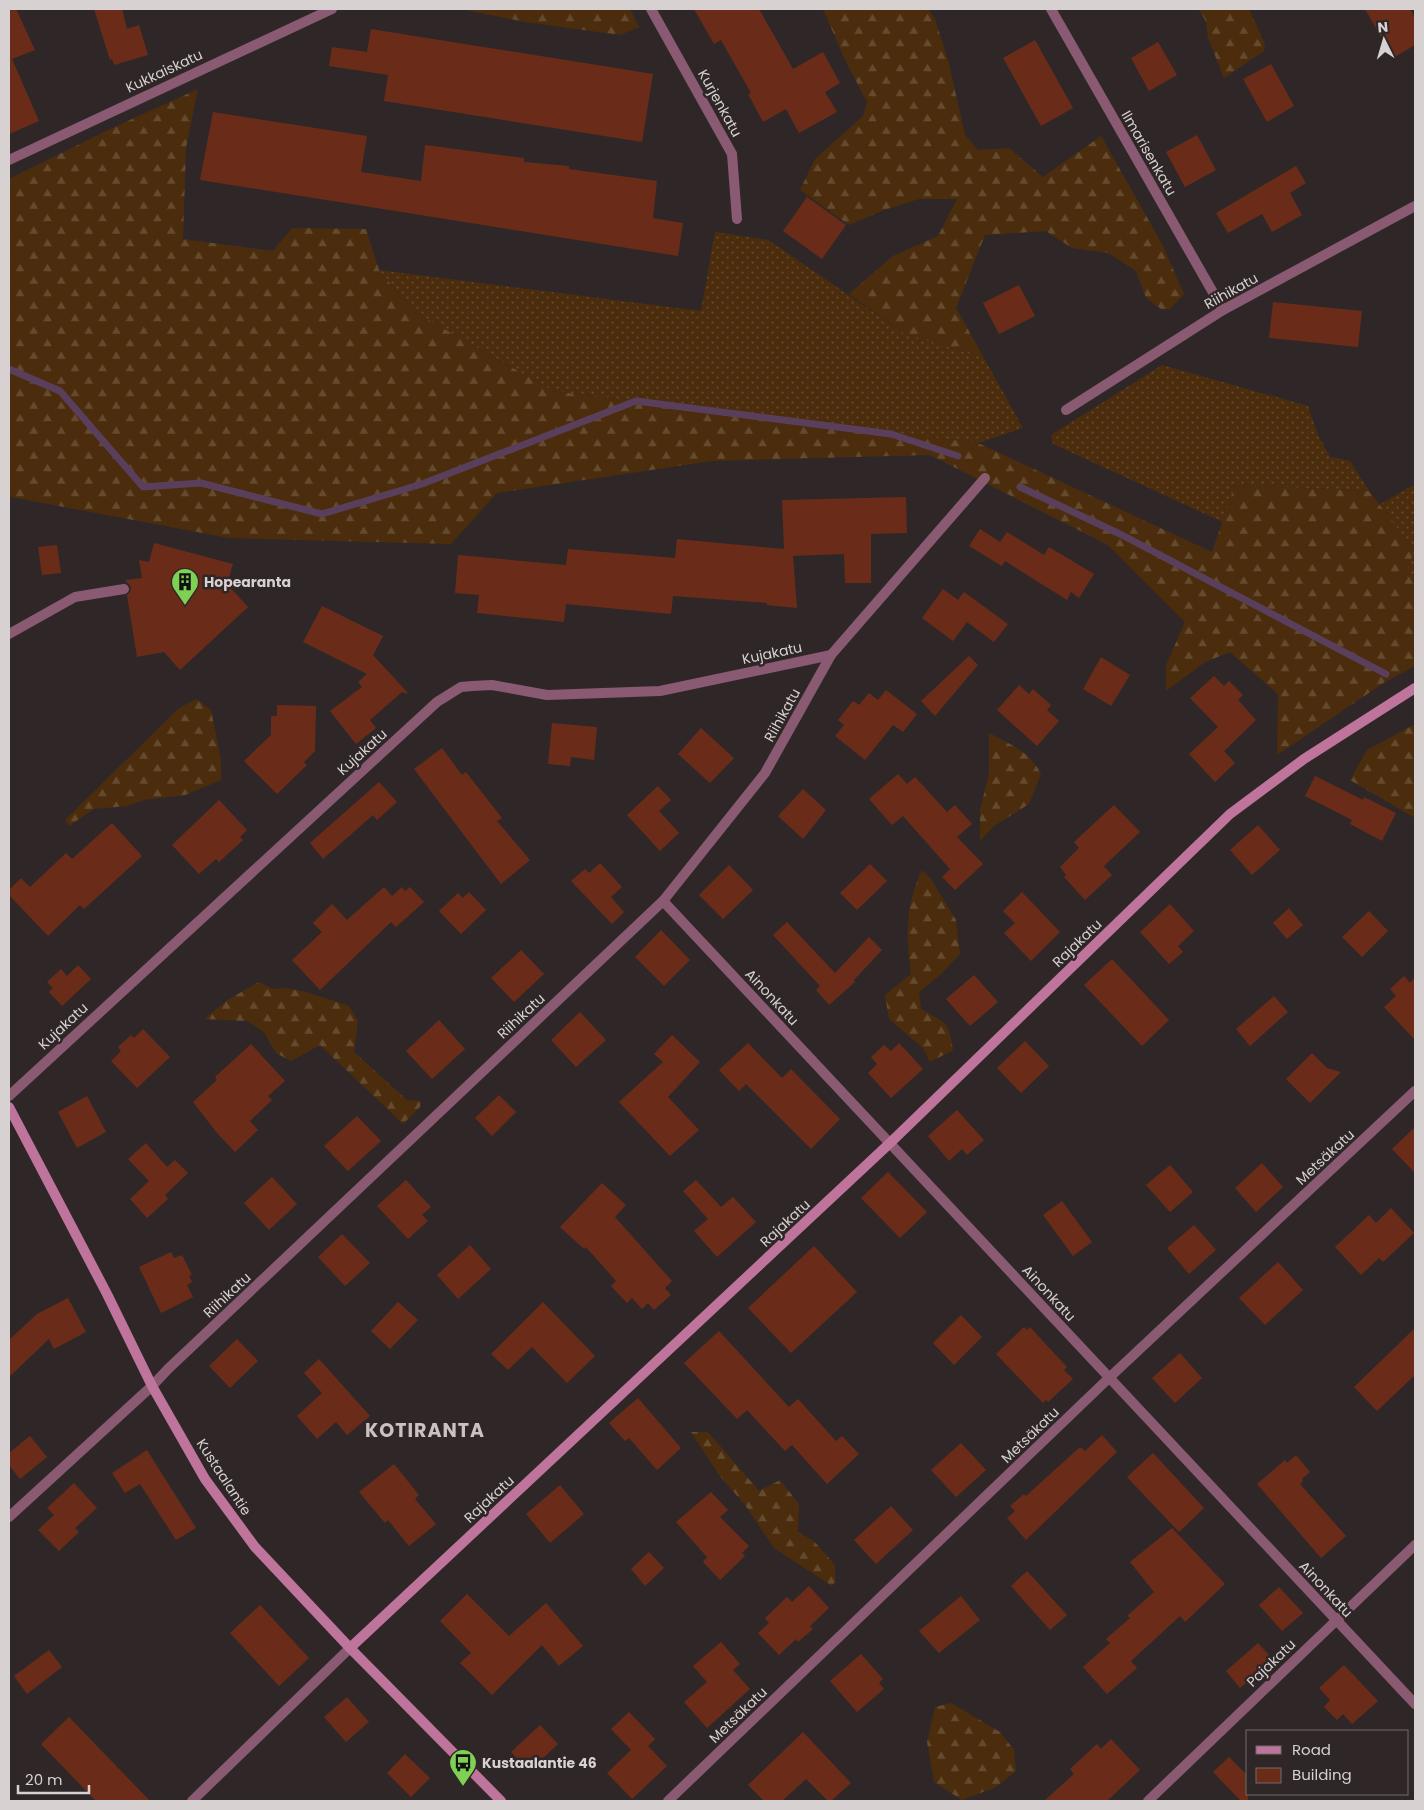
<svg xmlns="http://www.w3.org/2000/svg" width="1424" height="1810" viewBox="0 0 1424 1810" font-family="Poppins,sans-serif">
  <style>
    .grass { fill: url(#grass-dots) }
    .forest { fill: url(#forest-firs) }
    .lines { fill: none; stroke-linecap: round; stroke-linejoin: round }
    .stream { stroke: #5a3f5c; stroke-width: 7 }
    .building { fill: #6a2c19 }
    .street { stroke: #895a72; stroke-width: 10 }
    .secondary { stroke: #bf749b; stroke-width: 10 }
    .labels { text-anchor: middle; stroke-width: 5; stroke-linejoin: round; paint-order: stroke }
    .street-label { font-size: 14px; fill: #d7d1d1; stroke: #2f2727 }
    .poi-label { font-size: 14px; font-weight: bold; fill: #d7d1d1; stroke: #2f2727; text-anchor: start }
    .district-label { font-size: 19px; font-weight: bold; letter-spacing: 1px; fill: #ccc0c1; stroke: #2f2727 }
  </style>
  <defs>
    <pattern id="grass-dots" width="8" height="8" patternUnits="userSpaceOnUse" patternTransform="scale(1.25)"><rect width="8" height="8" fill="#4b2c0c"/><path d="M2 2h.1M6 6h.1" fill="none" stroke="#644a2e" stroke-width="1.8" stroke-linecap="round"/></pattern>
    <pattern id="forest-firs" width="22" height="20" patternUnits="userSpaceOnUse" patternTransform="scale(1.25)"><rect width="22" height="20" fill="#4b2c0c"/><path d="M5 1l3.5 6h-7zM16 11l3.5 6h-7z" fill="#644a2e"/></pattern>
  </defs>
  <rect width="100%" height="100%" fill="#2f2727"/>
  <!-- grass -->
  <g class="grass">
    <path d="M715,232L768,240L904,333L984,358L1023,428L978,443L553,391L413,311L379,270L701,311Z"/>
    <path d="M1162,365L1308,406L1318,435L1330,457L1350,461L1369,491L1235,485L1223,522L1053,444L1051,435Z"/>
    <path d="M1415,484V574L1405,578L1379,505Z"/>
  </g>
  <!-- forest -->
  <g class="forest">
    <path d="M461,9H630L639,27L620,35L525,22Z"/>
    <path d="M823,9H928L935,19L949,64L965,135L978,150L1009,148L1043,177L1101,136L1162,244L1184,294L1170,309H1161L1146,298L1136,271L1108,253L1072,248L1046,231L985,235L956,308L984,358L904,333L849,294L893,256L938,236L957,199H919L884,210L849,225L800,190L815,159L863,116L867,102L845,60Z"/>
    <path d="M1199,9H1249L1265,44L1264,51L1224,78L1208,38L1206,22Z"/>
    <path d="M198,89L186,148L183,239L273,251L292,228L366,229L379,270L413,311L553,391L978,443L1212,552L1235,485L1369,491L1414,550L1405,578L1415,574V666L1385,682L1277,755L1278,694L1230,652L1205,662L1166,691V665L1185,622L1108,545L930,455L712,461L497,493L451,544L229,538L11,497L9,495V179L106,131Z"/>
    <path d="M197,699L211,710L221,760V780L185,795L144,800L127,806L94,809L69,826L65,820L179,708Z"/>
    <path d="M1415,724V818L1350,780L1367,750Z"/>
    <path d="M989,733C1010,744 1030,752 1041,774L1029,804L994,826L980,841V810L989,773Z"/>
    <path d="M922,870L931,879L956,920L960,954L940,975L919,992L921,1009C945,1023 949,1021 953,1050L930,1062L923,1048L889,1019L885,995L911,974C906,935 905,906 922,870Z"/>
    <path d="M259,982L273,989L286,988L306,992L349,1006L358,1021L354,1052L407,1100L421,1101L420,1107L403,1124L320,1045L291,1061L276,1053L264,1032L247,1021L204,1019L229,999Z"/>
    <path d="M691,1432H708L759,1491L780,1480L799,1504L798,1532L814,1541L835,1565V1582L832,1586L774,1548L745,1505L719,1475Z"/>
    <path d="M951,1703L1000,1732L1014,1750L1016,1771L996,1787L962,1800L934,1782L927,1742L935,1707Z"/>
  </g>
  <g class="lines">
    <!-- stream -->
    <g class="stream">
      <path d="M9,369L60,391L143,487L201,483L322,514L422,484L636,401L891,434L958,456"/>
      <path d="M1020,487L1122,535L1386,674"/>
    </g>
  </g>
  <!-- building -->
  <g class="building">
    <path d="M9,9H16L35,50L12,59L39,121L9,134Z"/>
    <path d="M94,9H122L127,29L139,25L148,55L114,65L112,59L110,60Z"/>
    <path d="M694,9H759L793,69L823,52L840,83L825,92L837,112L799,133L786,109L763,122L748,94L751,93L721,40L714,44Z"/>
    <path d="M1365,9H1410L1415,18V45L1393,58Z"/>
    <path d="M371,29L653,74L642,142L384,101L388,75L329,66L332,47L367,52Z"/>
    <path d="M1035,40L1073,108L1041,126L1003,58Z"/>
    <path d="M1158,42L1177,75L1149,91L1131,58Z"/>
    <path d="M1271,64L1294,106L1267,122L1243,79Z"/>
    <path d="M213,112L367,136L361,172L421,181L425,145L524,158V162L569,166V169L657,181L653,218L683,223L678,256L200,180Z"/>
    <path d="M1197,135L1216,170L1185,187L1166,152Z"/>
    <path d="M1296,166L1306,183L1290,193L1302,215L1272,232L1262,214L1228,233L1216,213Z"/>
    <path d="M807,197L846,225L822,259L783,231Z"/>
    <path d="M1019,285L1035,316L999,334L983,303Z"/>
    <path d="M1273,302L1362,311L1358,347L1269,338Z"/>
    <path d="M906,497L907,533L871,534V583H845L844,554L793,556L797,608L767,605V603L673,596L671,614L566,604L564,622L477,613L479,595L455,593L458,555L566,565L568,549L675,558L677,539L784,549L782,500Z"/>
    <path d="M980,529L1000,542L1007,532L1044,555L1049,547L1094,574L1079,598L1071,592L1067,600L1005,561L1002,566L969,546Z"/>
    <path d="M154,543L233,564L227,584L248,607L180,670L164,652L137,657L127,595L130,592L131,587L125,580L142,578L139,560L149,562Z"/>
    <path d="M57,545L61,573L42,575L38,547Z"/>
    <path d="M943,589L958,600L964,592L1008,624L994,642L967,622L953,641L922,618Z"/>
    <path d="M322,606L383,636L373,655L408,693L407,694L402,692L370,720L376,728L356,744L330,711L362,687L358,682L367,674L303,642Z"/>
    <path d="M969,656L978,665L935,716L921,701Z"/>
    <path d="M1101,657L1130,675L1111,706L1083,689Z"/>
    <path d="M1214,676L1224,686L1229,681L1243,695L1238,700L1256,720L1224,751L1235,763L1215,782L1189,754L1218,727L1190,698Z"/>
    <path d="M1019,685L1029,694L1033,689L1051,705L1047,710L1059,721L1037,746L997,710Z"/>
    <path d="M886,690L917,714L903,732L893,725L865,760L835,736L844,725L838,720L853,701L859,705L869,693L878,700Z"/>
    <path d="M277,705L316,706L315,751L304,762L307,765L277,794L244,761L271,735V716H277Z"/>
    <path d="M552,723L597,727L594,760L571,757L570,766L548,764Z"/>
    <path d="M701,728L734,758L710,783L678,754Z"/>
    <path d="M442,748L462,775L466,772L502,818L497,821L530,860L501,884L414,769Z"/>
    <path d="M898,774L907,784L915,777L947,812L955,805L972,824L957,837L983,864L955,890L942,877L950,869L903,816L892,825L869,799Z"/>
    <path d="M1315,776L1363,800L1364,797L1396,813L1382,841L1350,824L1352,820L1305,796Z"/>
    <path d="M379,782L397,802L377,820L373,815L323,859L310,843Z"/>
    <path d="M658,786L671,800L659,811L679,833L660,851L627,815Z"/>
    <path d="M803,789L826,810L803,839L778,816Z"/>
    <path d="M219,800L247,830L240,837L243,840L219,862L216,859L199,874L172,845Z"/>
    <path d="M1114,805L1140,832L1104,866L1112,875L1085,900L1064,877L1066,875L1060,867L1079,848L1074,842Z"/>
    <path d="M112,823L142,856L84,909L80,905L48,936L9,895V890L21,878L30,887L66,853L72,859Z"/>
    <path d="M1258,825L1280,850L1252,875L1230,850Z"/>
    <path d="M600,863L622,887L611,897L624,912L612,924L571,881L585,869L589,873Z"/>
    <path d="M870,864L887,881L857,910L840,893Z"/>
    <path d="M729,865L753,890L723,919L699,895Z"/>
    <path d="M384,887L392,896L402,887L405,891L410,887L424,902L396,927L391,922L320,990L292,960L322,932L313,923L332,904L347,920Z"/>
    <path d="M469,892L486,910L461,934L439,911L458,893L463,898Z"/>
    <path d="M1022,892L1060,932L1031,961L1004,933L1015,923L1003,911Z"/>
    <path d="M1170,904L1194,931L1178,946L1183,952L1169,964L1140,932Z"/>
    <path d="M1289,908L1303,925L1287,939L1273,923Z"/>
    <path d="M1369,911L1388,931L1362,957L1342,937Z"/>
    <path d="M787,922L835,973L869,937L882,950L854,980L855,982L829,1005L816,990L820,986L773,935Z"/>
    <path d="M661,930L690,960L664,986L635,957Z"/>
    <path d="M521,950L544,974L514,1002L491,978Z"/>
    <path d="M1112,959L1169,1020L1142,1046L1084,985Z"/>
    <path d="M78,965L91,979L62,1006L49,992L53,988L47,982L61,969L67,976Z"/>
    <path d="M974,975L998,1002L970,1026L946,999Z"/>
    <path d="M1404,976L1410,983L1415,977V1040L1384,1007L1396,996L1390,989Z"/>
    <path d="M1274,996L1288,1012L1250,1046L1236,1029Z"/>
    <path d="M580,1012L606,1040L576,1067L551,1040Z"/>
    <path d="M439,1020L465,1049L432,1079L406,1051Z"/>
    <path d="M143,1029L170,1057L137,1088L111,1061L121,1051L118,1047L131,1035L134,1038Z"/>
    <path d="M672,1035L700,1062L668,1097L699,1130L670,1156L619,1102L663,1062L654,1054Z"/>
    <path d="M1025,1041L1049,1066L1021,1093L997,1068Z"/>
    <path d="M748,1043L782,1078L791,1069L840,1119L811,1149L746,1084L739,1091L719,1070Z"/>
    <path d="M899,1043L923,1069L891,1098L868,1073L877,1064L871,1057L884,1045L891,1051Z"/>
    <path d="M251,1044L285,1081L268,1096L272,1100L250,1121L258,1130L235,1152L217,1133L193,1102L217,1080L215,1077Z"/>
    <path d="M1312,1053L1327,1068L1341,1072L1310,1103L1286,1079Z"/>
    <path d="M499,1095L516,1112L492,1136L475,1118Z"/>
    <path d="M87,1096L106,1132L77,1148L58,1112Z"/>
    <path d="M957,1110L984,1140L967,1155L962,1149L949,1161L928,1136Z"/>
    <path d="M357,1116L381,1141L348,1171L324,1146Z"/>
    <path d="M1415,1127V1173L1392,1149Z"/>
    <path d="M146,1143L167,1167L175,1160L188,1173L165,1195L168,1199L147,1218L130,1199L149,1181L128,1159Z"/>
    <path d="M1262,1163L1283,1187L1256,1212L1235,1188Z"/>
    <path d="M1170,1165L1193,1192L1170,1212L1146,1185Z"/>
    <path d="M888,1172L927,1212L900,1238L861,1198Z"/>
    <path d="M272,1177L297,1204L269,1230L244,1203Z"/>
    <path d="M406,1180L431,1207L422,1215L428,1221L408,1239L377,1206Z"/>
    <path d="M696,1180L721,1207L733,1197L756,1222L717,1257L694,1231L708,1219L683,1191Z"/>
    <path d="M602,1183L626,1205L615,1217L672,1281L665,1288L671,1295L654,1310L648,1303L642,1309L632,1298L627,1303L611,1286L616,1281L586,1247L584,1249L560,1227Z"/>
    <path d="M1062,1201L1092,1242L1073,1256L1043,1215Z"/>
    <path d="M1391,1208L1414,1233L1383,1262L1379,1258L1361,1275L1335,1247L1369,1215L1376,1223Z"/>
    <path d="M1194,1225L1216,1250L1189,1274L1167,1248Z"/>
    <path d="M342,1234L370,1263L345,1286L318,1257Z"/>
    <path d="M470,1245L491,1269L458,1299L437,1275Z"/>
    <path d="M814,1246L857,1292L791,1353L748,1308Z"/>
    <path d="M171,1252L174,1258L182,1255L192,1275L189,1276L192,1282L187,1285L193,1297L161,1313L139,1267Z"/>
    <path d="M1278,1262L1303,1290L1265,1325L1239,1298Z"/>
    <path d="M68,1298L86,1332L54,1349L49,1339L9,1377V1340L37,1314Z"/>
    <path d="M398,1302L418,1320L390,1349L371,1331Z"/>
    <path d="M543,1302L595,1356L567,1383L532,1347L508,1370L491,1354Z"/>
    <path d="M961,1315L982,1337L954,1365L933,1343Z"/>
    <path d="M1024,1327L1027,1330L1030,1327L1052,1351L1067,1367L1064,1370L1073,1379L1048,1402L1046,1400L1043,1403L996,1354Z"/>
    <path d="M1415,1328V1375L1377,1411L1354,1387Z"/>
    <path d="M719,1331L789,1407L798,1399L836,1441L842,1436L859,1454L827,1484L792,1445L785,1451L747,1410L737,1419L684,1363Z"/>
    <path d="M237,1339L258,1361L230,1388L209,1366Z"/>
    <path d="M1180,1353L1202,1378L1175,1403L1152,1378Z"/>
    <path d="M319,1359L370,1416L347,1435L336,1422L317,1439L297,1416L322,1393L304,1373Z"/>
    <path d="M638,1398L681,1448L657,1470L629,1438L625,1441L609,1423Z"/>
    <path d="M1102,1435L1117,1452L1026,1540L1007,1518L1015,1511L1010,1506L1024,1494L1026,1496L1080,1447L1085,1451Z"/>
    <path d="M30,1436L47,1457L20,1479L9,1465V1453Z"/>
    <path d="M961,1443L986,1470L956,1497L931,1470Z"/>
    <path d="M147,1450L196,1528L176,1540L140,1484L125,1493L112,1473Z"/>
    <path d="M1153,1453L1204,1508L1179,1532L1127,1477Z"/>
    <path d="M1296,1455L1310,1472L1302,1479L1303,1481L1300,1484L1346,1536L1321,1558L1257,1484L1285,1460L1287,1463Z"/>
    <path d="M394,1464L419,1495L415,1499L436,1524L409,1546L388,1520L385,1523L359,1492Z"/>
    <path d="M74,1483L97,1508L75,1528L79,1532L59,1551L38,1530L54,1515L47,1508Z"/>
    <path d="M560,1485L584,1514L550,1543L526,1514Z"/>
    <path d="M711,1492L728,1510L720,1517L749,1546L742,1553L745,1556L720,1580L703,1562L707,1557L676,1522Z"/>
    <path d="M891,1506L913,1530L876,1564L854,1540Z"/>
    <path d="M1172,1528L1225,1584L1185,1622L1180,1616L1131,1661L1137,1668L1107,1694L1083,1667L1110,1643L1106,1639L1130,1618L1127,1616L1154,1592L1130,1562Z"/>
    <path d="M649,1552L664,1568L645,1586L631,1569Z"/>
    <path d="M1027,1571L1067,1615L1050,1630L1011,1586Z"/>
    <path d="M809,1586L829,1608L810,1626L813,1629L798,1642L796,1639L779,1655L758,1633L769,1623L765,1618L787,1597L792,1602Z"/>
    <path d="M1279,1587L1303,1613L1282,1631L1259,1605Z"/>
    <path d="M467,1594L509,1636L546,1603L583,1646L559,1666L542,1645L492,1695L460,1663L471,1653L440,1621Z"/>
    <path d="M961,1596L980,1620L939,1653L919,1631Z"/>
    <path d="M260,1605L309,1658L279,1686L230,1633Z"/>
    <path d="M721,1642L740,1664L733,1670L750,1689L707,1728L684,1702L707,1682L693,1666Z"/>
    <path d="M1258,1643L1273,1659L1240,1688L1226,1671Z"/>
    <path d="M49,1650L62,1667L27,1694L14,1676Z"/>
    <path d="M861,1654L883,1679L879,1683L884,1689L857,1712L830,1681Z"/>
    <path d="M1344,1665L1378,1701L1352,1724L1343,1714L1337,1720L1324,1707L1330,1700L1319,1688Z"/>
    <path d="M347,1697L369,1722L346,1742L324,1717Z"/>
    <path d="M629,1712L655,1739L648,1746L667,1766L632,1799L607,1773L631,1750L611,1729Z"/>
    <path d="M69,1717L150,1801H96L41,1744Z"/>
    <path d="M540,1725L558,1744L529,1771L511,1752Z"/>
    <path d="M803,1732L851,1783L831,1801H828L806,1779L782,1801H764L748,1785Z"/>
    <path d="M1111,1739L1140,1770L1107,1801H1044L1074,1774L1070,1769L1097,1744L1101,1749Z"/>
    <path d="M405,1754L430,1778L411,1797L387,1773Z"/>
    <path d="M1229,1757L1248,1776V1801H1241L1213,1772Z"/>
  </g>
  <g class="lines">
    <!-- street -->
    <g class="street">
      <path d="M651,9L732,154L737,219"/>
      <path d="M1051,9L1223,310"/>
      <path d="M9,160L332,9"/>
      <path d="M1066,410L1223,310L1415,206"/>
      <path d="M9,634L75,597L124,589"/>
      <path d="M663,901L1415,1704"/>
      <path d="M9,1096L437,702L461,687L472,686L492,685L547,695L660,691L831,655"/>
      <path d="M9,1517L152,1386L168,1369L663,901L765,773L831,655L985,478"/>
      <path d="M192,1801L350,1648"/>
      <path d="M668,1801L1110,1377L1415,1091"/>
      <path d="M1148,1801L1415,1545"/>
    </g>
    <!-- secondary -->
    <g class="secondary">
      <path d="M9,1107L107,1294L152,1386L205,1479L255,1547L350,1648L501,1801"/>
      <path d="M350,1648L890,1143L1230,814L1304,759L1415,688"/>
    </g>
  </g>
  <!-- icons -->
  <defs>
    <symbol id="building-pin" viewBox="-11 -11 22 30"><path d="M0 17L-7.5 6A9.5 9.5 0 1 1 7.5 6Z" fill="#7ed153" stroke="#2f2727"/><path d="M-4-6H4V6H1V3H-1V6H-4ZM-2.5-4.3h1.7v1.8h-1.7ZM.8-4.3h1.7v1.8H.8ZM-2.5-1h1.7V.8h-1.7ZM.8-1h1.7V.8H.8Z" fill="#111"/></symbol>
    <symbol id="bus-pin" viewBox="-11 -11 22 30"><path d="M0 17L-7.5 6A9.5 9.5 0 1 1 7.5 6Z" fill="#7ed153" stroke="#2f2727"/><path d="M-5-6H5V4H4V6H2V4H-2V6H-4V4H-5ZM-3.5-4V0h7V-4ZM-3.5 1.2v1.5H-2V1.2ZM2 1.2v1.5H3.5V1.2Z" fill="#111"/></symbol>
  </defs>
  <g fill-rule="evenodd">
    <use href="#building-pin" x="169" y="566" width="32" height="43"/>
    <use href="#bus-pin" x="447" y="1747" width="32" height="43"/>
  </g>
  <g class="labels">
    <!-- street labels -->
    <g class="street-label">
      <text transform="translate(164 71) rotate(-25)" y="5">Kukkaiskatu</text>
      <text transform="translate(720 103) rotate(61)" y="5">Kurjenkatu</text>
      <text transform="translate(1149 153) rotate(60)" y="5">Ilmarisenkatu</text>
      <text transform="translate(1231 291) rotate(-29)" y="5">Riihikatu</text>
      <text transform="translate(772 653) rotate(-12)" y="5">Kujakatu</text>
      <text transform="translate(782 715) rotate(-61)" y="5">Riihikatu</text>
      <text transform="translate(362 752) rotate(-42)" y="5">Kujakatu</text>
      <text transform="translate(1077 943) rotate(-44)" y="5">Rajakatu</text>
      <text transform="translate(772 997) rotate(47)" y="5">Ainonkatu</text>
      <text transform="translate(521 1016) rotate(-43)" y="5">Riihikatu</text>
      <text transform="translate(63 1026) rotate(-43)" y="5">Kujakatu</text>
      <text transform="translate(1325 1157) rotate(-43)" y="5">Metsäkatu</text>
      <text transform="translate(785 1223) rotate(-43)" y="5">Rajakatu</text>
      <text transform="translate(1049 1293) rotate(47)" y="5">Ainonkatu</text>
      <text transform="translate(227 1295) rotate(-43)" y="5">Riihikatu</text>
      <text transform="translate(1030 1435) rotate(-44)" y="5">Metsäkatu</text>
      <text transform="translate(224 1477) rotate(57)" y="5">Kustaalantie</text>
      <text transform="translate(489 1499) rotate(-43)" y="5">Rajakatu</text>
      <text transform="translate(1326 1589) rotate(47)" y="5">Ainonkatu</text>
      <text transform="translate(1271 1663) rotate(-44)" y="5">Pajakatu</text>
      <text transform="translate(738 1715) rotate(-44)" y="5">Metsäkatu</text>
    </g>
    <!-- poi labels -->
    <g class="poi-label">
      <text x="204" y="587">Hopearanta</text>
      <text x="482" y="1768">Kustaalantie 46</text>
    </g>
    <!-- district labels -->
    <g class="district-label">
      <text x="425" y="1437">KOTIRANTA</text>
    </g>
  </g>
  <!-- border -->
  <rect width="1424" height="1810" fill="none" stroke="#d7d1d1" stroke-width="20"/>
  <!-- legend -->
  <rect x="1246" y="1730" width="162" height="65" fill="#2f2727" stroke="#726b6b"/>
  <rect x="1256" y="1746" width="25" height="8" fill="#bf749b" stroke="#726b6b"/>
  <text x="1292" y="1755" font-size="15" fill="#d7d1d1">Road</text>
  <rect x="1256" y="1768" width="25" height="15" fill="#6a2c19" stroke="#726b6b"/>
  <text x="1292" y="1780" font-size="15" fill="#d7d1d1">Building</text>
  <!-- north arrow -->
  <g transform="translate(1384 40) rotate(355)" stroke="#2f2727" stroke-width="4" paint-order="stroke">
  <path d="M0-4L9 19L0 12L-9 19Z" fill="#d7d1d1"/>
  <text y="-8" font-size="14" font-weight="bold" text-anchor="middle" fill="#d7d1d1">N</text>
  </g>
  <!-- scale -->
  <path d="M18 1785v8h71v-8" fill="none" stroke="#d7d1d1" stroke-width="2.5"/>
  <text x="25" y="1785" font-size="15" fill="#d7d1d1" stroke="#2f2727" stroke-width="4" paint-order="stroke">20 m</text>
</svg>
